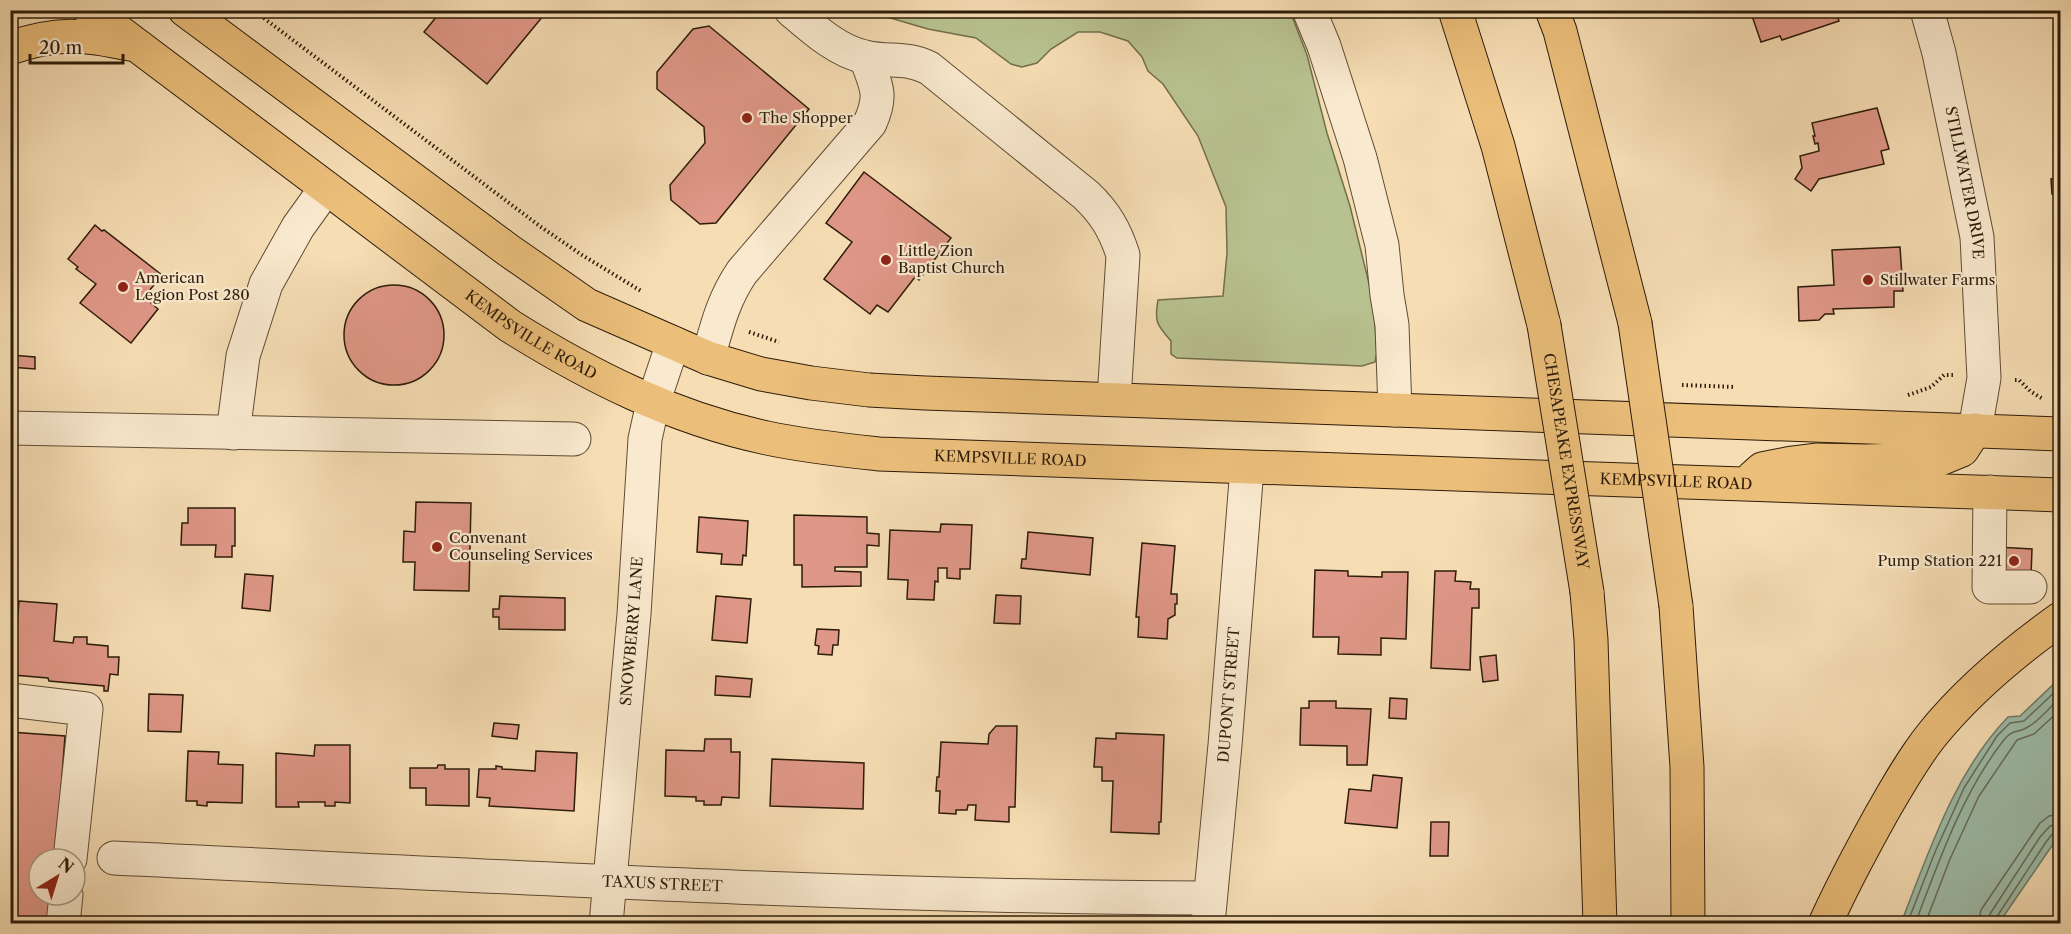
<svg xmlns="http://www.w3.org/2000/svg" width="2071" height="934" viewBox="0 0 2071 934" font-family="'Libre Caslon Text',serif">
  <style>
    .green { fill: #b8c290; stroke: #726f4c; stroke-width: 1.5 }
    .water { fill: #9dbca9; stroke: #707c69; stroke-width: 1.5 }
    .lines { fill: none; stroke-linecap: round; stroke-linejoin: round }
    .shore { stroke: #656c59; stroke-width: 1.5 }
    .building { fill: #df9787; stroke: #2d1c09; stroke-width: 1.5 }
    .minor-casing { stroke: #5f4c34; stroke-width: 35 }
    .major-casing { stroke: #2d1c09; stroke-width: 35 }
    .highway-casing { stroke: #2d1c09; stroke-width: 35 }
    .path { stroke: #2d1c09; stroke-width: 4; stroke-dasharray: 1.5 3; stroke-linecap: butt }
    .minor { stroke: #f9e9ce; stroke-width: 33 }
    .major { stroke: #ebbe7a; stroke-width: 33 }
    .highway { stroke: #ebbe7a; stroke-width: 33 }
    .highway-bridge-casing { stroke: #2d1c09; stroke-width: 35; stroke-linecap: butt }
    .highway-bridge { stroke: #ebbe7a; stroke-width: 33 }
    .poi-dot { fill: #8f2418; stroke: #f9e9ce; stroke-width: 2 }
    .labels { text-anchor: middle; stroke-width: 4.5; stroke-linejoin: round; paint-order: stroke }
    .poi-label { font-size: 15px; fill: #2d1c09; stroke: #f9e9ce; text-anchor: start }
    .street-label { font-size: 15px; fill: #2d1c09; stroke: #f9e9ce }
  </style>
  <rect width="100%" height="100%" fill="#f6ddb4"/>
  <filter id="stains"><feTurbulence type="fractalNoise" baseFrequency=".00333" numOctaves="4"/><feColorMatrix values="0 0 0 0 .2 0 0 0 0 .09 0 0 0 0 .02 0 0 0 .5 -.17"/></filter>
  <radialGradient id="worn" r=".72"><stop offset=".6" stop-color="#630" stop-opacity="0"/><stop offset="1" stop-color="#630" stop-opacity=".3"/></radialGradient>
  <!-- green -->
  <path class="green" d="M870,11H1290L1307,55L1327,133L1350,206L1373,300L1377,352L1375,362L1362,366L1177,358L1171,354V341C1157,325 1154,322 1158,300L1223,296L1227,253L1226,207L1198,136L1163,84L1148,71L1142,57L1128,41L1100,32H1078L1051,49L1037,63L1022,67L1011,64L976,38L928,29L880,15Z"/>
  <!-- water -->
  <path class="water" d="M2060,678V834L1999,923H1901C1929,852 1954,773 2008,717L2020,716Z"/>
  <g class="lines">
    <!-- shore -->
    <g class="shore">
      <path d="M1907,924L1935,852L1964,788L1997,736L2010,723L2024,721L2060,687"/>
      <path d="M1915,924C1939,861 1962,794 2003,741C2014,728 2015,734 2026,728C2039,722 2050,707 2060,697"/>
      <path d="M1925,924L1950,859L1979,796L2017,740L2034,734L2060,710"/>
      <path d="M1978,924L1981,910L2040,823L2049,816L2060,814"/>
      <path d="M1987,924L1990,914L2040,837L2050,826L2060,823"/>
      <path d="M1995,924L1996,918L2046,842L2054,832L2060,831"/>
    </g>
  </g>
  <!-- building -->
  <g class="building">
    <path d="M442,10H548L487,84L424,32Z"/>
    <path d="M1750,10H1835L1839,21L1782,40L1780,36L1761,42Z"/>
    <path d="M709,26L809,109L716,223L700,224L671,200L670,185L705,143L704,127L657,89V72L693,29Z"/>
    <path d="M1877,108L1889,149L1881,151L1884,164L1819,179L1811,191L1795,179L1802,168L1800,156L1819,151L1818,143L1815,144L1813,136H1815L1812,123Z"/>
    <path d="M2058,165H2060V220H2056L2055,195L2052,194L2051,179L2059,178Z"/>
    <path d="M864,172L951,238L919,280L915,277L888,312L877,305L870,314L824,279L852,242L826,223Z"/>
    <path d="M95,225L102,231L104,230L162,275L149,291L156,296L151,303L158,309L131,343L80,303L96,284L76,269L78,267L68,259Z"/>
    <path d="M1900,247L1903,291H1894V307L1833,309L1834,314H1825L1819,320L1799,321L1798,287L1834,285L1832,250Z"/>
    <circle cx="394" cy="335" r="50"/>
    <path d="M10,355L35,357V369L10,367Z"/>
    <path d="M416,502L471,503L469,591L414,590L415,562H403L404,531L415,532Z"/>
    <path d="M188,508H235V546H232V557H215L216,545H181L182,523H188Z"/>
    <path d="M794,515L867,517V533L879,534V546L867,545V567H835V571L861,572V586L802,587V565H794Z"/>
    <path d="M699,517L748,521L746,556L743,555L742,565L721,564L722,554L697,552Z"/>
    <path d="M941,524L972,525L970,569H960V579L947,578V568H938V582L935,581L934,600L907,599L908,580L888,579L890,530L940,532Z"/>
    <path d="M1028,532L1093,538L1090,575L1021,568L1022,559H1026Z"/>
    <path d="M1142,543L1175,546L1171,594H1177V604H1175V615L1168,619L1167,639L1138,637L1139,617H1136Z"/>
    <path d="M1997,547L2032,549L2031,576L1996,574Z"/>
    <path d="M1315,570L1348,571V576L1382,577V572H1408L1406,639L1381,638V655L1338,654L1339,637H1313Z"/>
    <path d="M1435,571H1456L1455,581L1471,582L1470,589H1479V608H1472L1470,670L1431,668Z"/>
    <path d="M245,574L273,576L270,611L242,608Z"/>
    <path d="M996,595L1021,596L1020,624L994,623Z"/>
    <path d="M500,596L565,598V630L499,629V617H493V609H499Z"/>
    <path d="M716,596L751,599L747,643L712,640Z"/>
    <path d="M19,601L57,604L54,641L73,643L74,637H87V644L108,646V657H119L118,675L110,674L108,691H104V686L49,681L48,678L13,675Z"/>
    <path d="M817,629L839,630L838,645H833L832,655L818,654L819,646L815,645Z"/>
    <path d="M1496,655L1498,680L1483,682L1480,657Z"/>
    <path d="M716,676L752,679L750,697L715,695Z"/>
    <path d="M149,694L183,695L181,732L148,731Z"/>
    <path d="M1390,698L1407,699L1406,719L1389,718Z"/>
    <path d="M1309,701H1336V708L1371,709L1367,765H1347V746L1300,745L1301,708H1309Z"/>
    <path d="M494,723L519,725L517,739L492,736Z"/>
    <path d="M996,726H1017L1015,807H1009V822L975,820L976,805H968L967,810H956V814L939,813L940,791H936L937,777H939L941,742L988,744L989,734Z"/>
    <path d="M10,732L65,736L56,859H39V895H53L51,924H10Z"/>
    <path d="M1116,733L1164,735L1161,822H1159V834L1111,832L1113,781H1102V767H1094L1096,738L1116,739Z"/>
    <path d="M705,739H731V752H740L739,798L722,797L721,805H704V801H696V797L665,796L666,750L704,751Z"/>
    <path d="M315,745H350V803L335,802V806H325V802H298L299,807H276V753L314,756Z"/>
    <path d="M188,751L219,752L218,764L243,765L242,803L207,802V806L197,805V801H186Z"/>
    <path d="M536,751L577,753L574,811L489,806L490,798L477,797L479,769H496V766L502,767V769L535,771Z"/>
    <path d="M772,759L864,763L863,809L770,806Z"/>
    <path d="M438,765H445V769H469V806L426,805V788H410V768H437Z"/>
    <path d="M1373,775L1402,778L1397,828L1345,823L1349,789L1371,791Z"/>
    <path d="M1431,822H1449L1448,856H1430Z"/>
  </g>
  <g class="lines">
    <defs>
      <g id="minor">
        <path d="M791,10C812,28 837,51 865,57C889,63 905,56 929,68L1086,195C1105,213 1115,230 1123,255L1114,399"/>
        <path d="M1309,10L1324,46L1360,158L1382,245L1387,295L1392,325L1395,410"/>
        <path id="s1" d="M1927,10L1939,53L1977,237L1984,378L1975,430"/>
        <path d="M708,358C717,326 723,300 742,272L870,123C883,94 876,86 866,58"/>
        <path d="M10,428L574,439"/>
        <path d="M233,433L243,356L266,284L298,227L326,188"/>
        <path d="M1990,492L1989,587H2030"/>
        <path d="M10,700L86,709L70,859"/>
        <path id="s2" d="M114,858C479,875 844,897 1210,898"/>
        <path d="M63,924L66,895"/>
        <path id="s3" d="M606,924L634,614L645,439L653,403L673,343"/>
        <path id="s4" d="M1208,924L1225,745L1247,468"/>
      </g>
      <g id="major">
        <path id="s5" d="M90,10L510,326C590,376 673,418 767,438C804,446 842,450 879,454L2060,495"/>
        <path d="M185,10L508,250L587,305L708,358L761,374L811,383L869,390L925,393L2060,434"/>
        <path d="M10,48C56,32 83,34 129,44"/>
        <path d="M1753,477L1762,469L1792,463L1816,460L1866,461L1940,459L1962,450L1975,430"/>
      </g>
      <g id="highway">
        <path d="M1455,10L1498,146L1544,325"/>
        <path d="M1552,10L1560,31L1635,323"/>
        <path d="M1587,592L1591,640L1600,924"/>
        <path d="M1676,606L1687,767L1688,924"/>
        <path d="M1825,924C1842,886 1862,849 1882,813C1897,787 1912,760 1931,736C1967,691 2014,652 2060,619"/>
      </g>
    </defs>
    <!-- minor casing -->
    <use href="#minor" class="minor-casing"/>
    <!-- major casing -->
    <use href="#major" class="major-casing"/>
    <!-- highway casing -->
    <use href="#highway" class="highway-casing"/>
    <!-- path -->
    <g class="path">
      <path d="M253,10L541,227L582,255L641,291"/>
      <path d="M749,332L779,342"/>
      <path d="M2015,380H2019L2030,391L2043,399"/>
      <path d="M1682,385L1735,387"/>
      <path d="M1908,395L1931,387L1944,375H1954"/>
    </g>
    <!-- minor -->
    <use href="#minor" class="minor"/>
    <!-- major -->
    <use href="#major" class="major"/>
    <!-- highway -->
    <use href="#highway" class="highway"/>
    <defs>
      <g id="highway-bridge">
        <path d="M1635,323L1676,606"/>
        <path id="s6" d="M1544,325L1587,592"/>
      </g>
    </defs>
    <!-- highway-bridge casing -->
    <use href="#highway-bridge" class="highway-bridge-casing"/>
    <!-- highway-bridge -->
    <use href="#highway-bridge" class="highway-bridge"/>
  </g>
  <!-- markers -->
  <g class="poi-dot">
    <circle cx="747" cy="118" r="6"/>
    <circle cx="886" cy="260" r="6"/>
    <circle cx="1868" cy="280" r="6"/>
    <circle cx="123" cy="287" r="6"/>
    <circle cx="437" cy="547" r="6"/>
    <circle cx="2014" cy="561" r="6"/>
  </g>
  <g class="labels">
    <!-- poi labels -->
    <g class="poi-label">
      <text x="759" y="123">The Shopper</text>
      <text x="898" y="256">Little Zion<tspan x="898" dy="17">Baptist Church</tspan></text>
      <text x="135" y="283">American<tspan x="135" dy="17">Legion Post 280</tspan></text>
      <text x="1880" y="285">Stillwater Farms</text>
      <text x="449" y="543">Convenant<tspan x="449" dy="17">Counseling Services</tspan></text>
      <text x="2002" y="566" text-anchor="end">Pump Station 221</text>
    </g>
    <!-- street labels -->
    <g class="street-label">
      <text dy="5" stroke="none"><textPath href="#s1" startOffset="177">STILLWATER DRIVE</textPath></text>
      <text dy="5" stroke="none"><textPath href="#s5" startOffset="548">KEMPSVILLE ROAD</textPath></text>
      <text dy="5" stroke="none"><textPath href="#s5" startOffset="1052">KEMPSVILLE ROAD</textPath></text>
      <text dy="5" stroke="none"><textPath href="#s6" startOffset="138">CHESAPEAKE EXPRESSWAY</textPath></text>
      <text dy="5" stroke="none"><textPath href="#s5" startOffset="1718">KEMPSVILLE ROAD</textPath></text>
      <text dy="5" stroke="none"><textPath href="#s3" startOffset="294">SNOWBERRY LANE</textPath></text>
      <text dy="5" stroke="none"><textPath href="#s4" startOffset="230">DUPONT STREET</textPath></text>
      <text dy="5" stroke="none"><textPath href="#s2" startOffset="549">TAXUS STREET</textPath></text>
    </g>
  </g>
  <!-- margin -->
  <rect width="2071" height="934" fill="none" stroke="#f6ddb4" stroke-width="36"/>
  <rect x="12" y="12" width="2047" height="910" fill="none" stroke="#2d1c09" stroke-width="3"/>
  <rect x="18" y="18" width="2035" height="898" fill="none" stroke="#2d1c09" stroke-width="1.5"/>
  <!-- north arrow -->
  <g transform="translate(57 877) rotate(38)"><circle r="28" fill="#f9e9ce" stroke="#a7977f" stroke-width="1.5"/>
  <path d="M0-4.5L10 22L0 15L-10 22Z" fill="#8f2418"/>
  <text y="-9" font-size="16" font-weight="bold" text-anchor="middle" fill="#2d1c09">N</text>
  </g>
  <!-- scale -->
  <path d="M30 54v9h93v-9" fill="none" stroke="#2d1c09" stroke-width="3"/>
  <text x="39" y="54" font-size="18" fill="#2d1c09" stroke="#f9e9ce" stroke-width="4.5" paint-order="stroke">20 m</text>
  <rect width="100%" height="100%" filter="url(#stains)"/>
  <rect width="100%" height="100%" fill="url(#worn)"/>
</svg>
